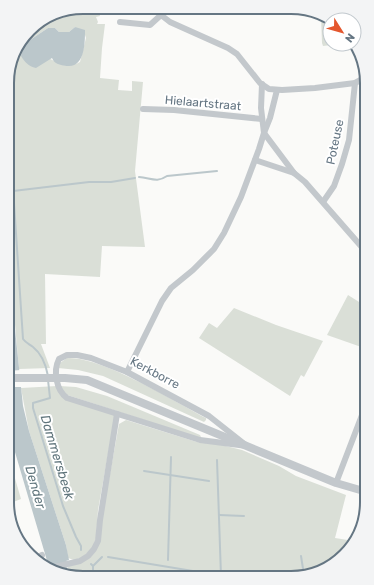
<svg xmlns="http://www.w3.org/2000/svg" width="374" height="585" viewBox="0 0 374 585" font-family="Rubik,sans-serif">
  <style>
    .green { fill: #dadfd7; fill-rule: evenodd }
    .water { fill: #bbc7cb }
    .pier { fill: #fafaf8 }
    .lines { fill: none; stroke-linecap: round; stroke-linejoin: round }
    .stream { stroke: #bbc7cb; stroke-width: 2 }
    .minor { stroke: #c3c8cc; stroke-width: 6 }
    .tertiary { stroke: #c3c8cc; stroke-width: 8 }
    .labels { text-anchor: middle; stroke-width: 4; stroke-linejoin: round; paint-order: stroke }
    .street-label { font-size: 12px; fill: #657683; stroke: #fff }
    .water-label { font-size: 13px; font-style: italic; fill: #60757c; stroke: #fff }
    .rim { fill: none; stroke: #657683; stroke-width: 2 }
  </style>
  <rect width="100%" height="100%" fill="#fafaf8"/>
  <!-- green -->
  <g class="green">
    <path d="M83,7H97L100,16L96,17L98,22L97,24H105L102,48L100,78L119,80L118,90L132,91V81L143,82L135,171L145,247L102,246L100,277L45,274L46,344H41L50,368L19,369L7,236L8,73L33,26ZM75,27L85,35L86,38L80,62L76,64L54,61L24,44L48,28H55L59,32H69Z"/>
    <path d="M321,16L331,20L330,44H339L323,46L322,43Z"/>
    <path d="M348,295L367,307V349L327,335Z"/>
    <path d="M234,308L276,325L323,341L304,377L301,375L290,396L199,338L209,323L217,328Z"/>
    <path d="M67,358C101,356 174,401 206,418V420L204,422L103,376L78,370L58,368L60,363Z"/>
    <path d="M57,386L60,394L115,415L98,510L96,538L93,547L83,557L74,560L68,558L66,545L29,431L21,388Z"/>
    <path d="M59,386L76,387L107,396L200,435L201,437L200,438L64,394Z"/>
    <path d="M126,420L197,442L222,445L242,450L279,466L296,476L346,495L335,538L354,541L351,548L320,572L291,578L73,577L72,572L67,567L93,554L102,518L119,424Z"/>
    <path d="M7,451L21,499L8,504L7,502Z"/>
  </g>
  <!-- water -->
  <g class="water">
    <path d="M75,27L85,30C85,42 85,67 68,66C65,66 59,65 56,63C54,62 53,60 52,58L36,68C28,66 25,62 21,56L24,44L48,28H55L59,32H69Z"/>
    <path d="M7,236L13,310L23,406L29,431L66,545L69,560L66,561L67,569L72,572L73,577L51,568L50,564H48L7,425Z"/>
  </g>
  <!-- pier -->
  <path class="pier" d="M21,370L22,387H7V371Z"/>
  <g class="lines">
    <!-- stream -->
    <g class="stream">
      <path d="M8,172L13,188L23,339C26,343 29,344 33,347C42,354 46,365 48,376"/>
      <path d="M139,177C151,178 157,183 167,176L217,171"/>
      <path d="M13,191L89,182H111L135,178"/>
      <path d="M48,380L50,398L33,403V408L63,506L76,537L81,546V550"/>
      <path d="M217,460L221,576"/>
      <path d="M144,471L209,481"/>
      <path d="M219,515L244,516"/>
      <path d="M301,556L304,575"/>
      <path d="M108,557L223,576V578"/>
      <path d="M168,560L171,457"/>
      <path d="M91,564L93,566V577"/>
      <path d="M93,566L102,557"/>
      <path d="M223,576L235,578"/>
    </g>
    <!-- minor -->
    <g class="minor">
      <path d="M155,7L161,15L170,22L228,48L237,54L260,83L269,89L282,90L315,88L355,83L366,77"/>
      <path d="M120,22L150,25L161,15"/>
      <path d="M262,84L261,108L264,133L294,173"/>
      <path d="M143,109L174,110L262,119"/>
      <path d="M255,160L294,173L305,182L367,253"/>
      <path d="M323,202L334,186L342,164L349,140L355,83"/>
      <path d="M67,355H77L91,358L127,372L209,416L247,446L200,440L67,398C56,390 53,371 59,359Z"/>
      <path d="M127,372L162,301L171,288L193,270L214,249L224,233L241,197L259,149L264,133L270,118L277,90"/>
      <path d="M336,483L367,402"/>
      <path d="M34,559L42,555"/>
      <path d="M50,568L80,561L88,556L94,549L98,541L100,520L117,414"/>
    </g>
    <!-- tertiary -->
    <path class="tertiary" d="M7,378H65L87,380L336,483L367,492"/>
  </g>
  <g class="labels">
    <!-- street labels -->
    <g class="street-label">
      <text transform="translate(203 103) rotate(5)" y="4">Hielaartstraat</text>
      <text transform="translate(335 142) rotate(-78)" y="4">Poteuse</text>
      <text transform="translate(155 373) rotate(28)" y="4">Kerkborre</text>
    </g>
    <!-- water labels -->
    <g class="water-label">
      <text transform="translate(58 457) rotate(73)" y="5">Dammersbeek</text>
      <text transform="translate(36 487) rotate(74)" y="5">Dender</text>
    </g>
  </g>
  <!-- crop -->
  <path d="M0 0H374V585H0ZM83 14H291A69 69 0 0 1 360 83V502A69 69 0 0 1 291 571H83A69 69 0 0 1 14 502V83A69 69 0 0 1 83 14Z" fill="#f3f4f5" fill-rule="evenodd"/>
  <path class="rim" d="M83 14H291A69 69 0 0 1 360 83V502A69 69 0 0 1 291 571H83A69 69 0 0 1 14 502V83A69 69 0 0 1 83 14Z"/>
  <!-- north arrow -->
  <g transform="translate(342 32) rotate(127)"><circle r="19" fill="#ffffff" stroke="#c1c8cd"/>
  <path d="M0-3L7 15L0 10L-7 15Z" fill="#e4572e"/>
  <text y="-6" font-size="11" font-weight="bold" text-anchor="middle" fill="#657683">N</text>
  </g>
</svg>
